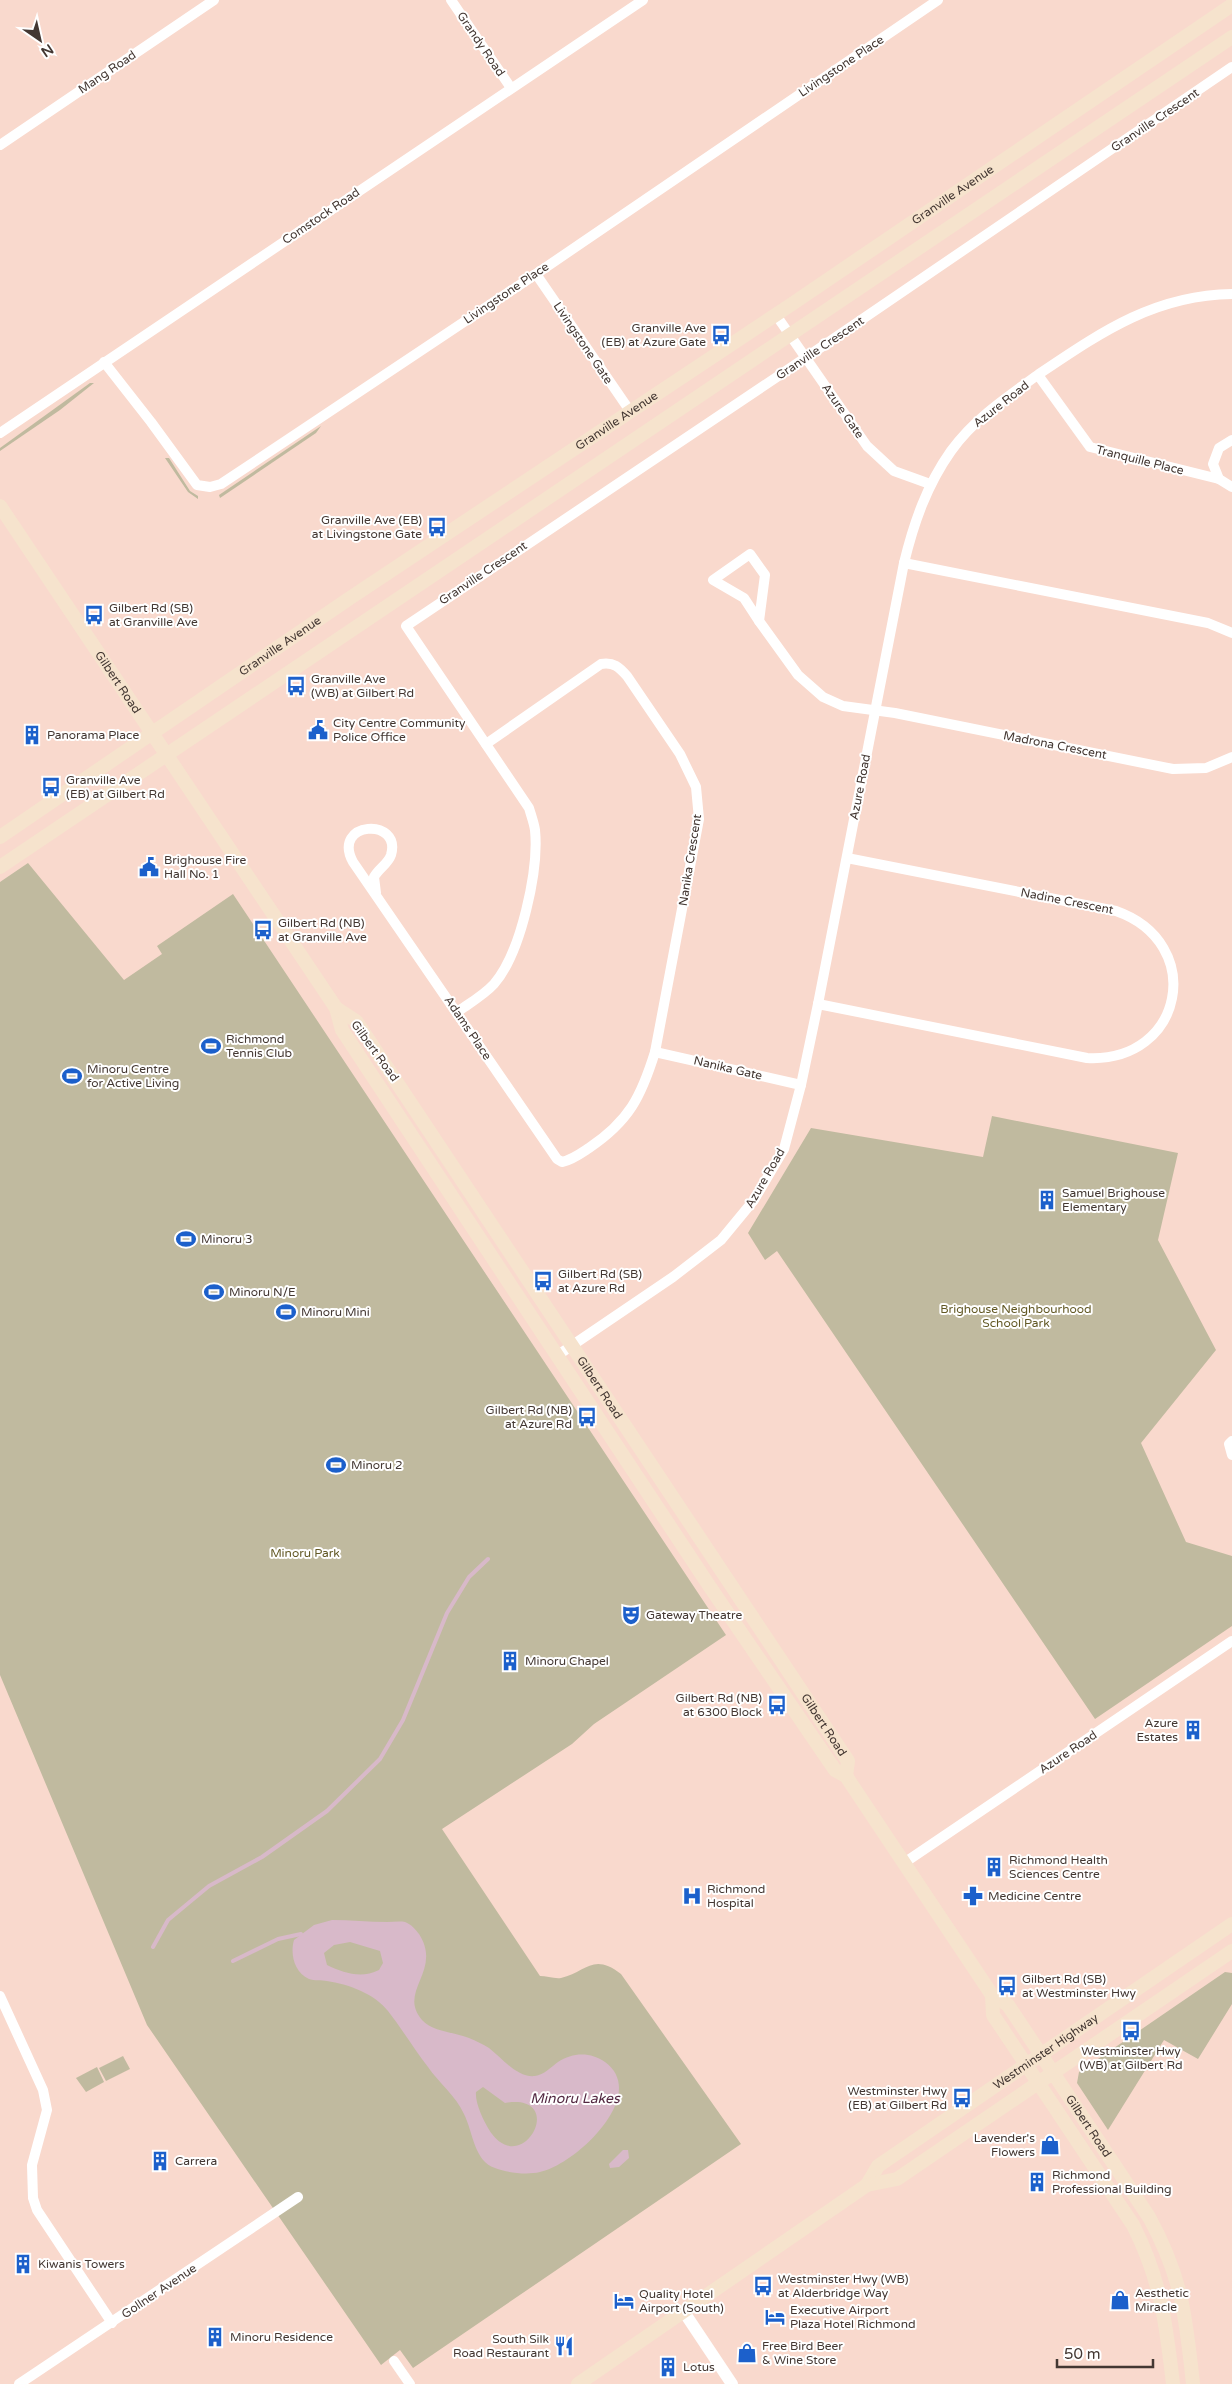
<svg xmlns="http://www.w3.org/2000/svg" width="1232" height="2384" viewBox="0 0 1232 2384" font-family="'Varela Round',sans-serif">
  <style>
    .green { fill: #c0ba9f }
    .water { fill: #d8b9c9; fill-rule: evenodd }
    .lines { fill: none; stroke-linecap: round; stroke-linejoin: round }
    .stream { stroke: #d8b9c9; stroke-width: 4 }
    .minor { stroke: #fff; stroke-width: 10 }
    .tertiary { stroke: #fff; stroke-width: 12 }
    .secondary { stroke: #f6e3cd; stroke-width: 14 }
    .labels { text-anchor: middle; stroke-width: 4; stroke-linejoin: round; paint-order: stroke }
    .street-label { font-size: 12px; fill: #433732; stroke: #fff }
    .poi-label { font-size: 12px; fill: #433732; stroke: #fff; text-anchor: start }
    .park-label { font-size: 12px; fill: #625824; stroke: #fff }
    .water-label { font-size: 14px; font-style: italic; fill: #532942; stroke: #fff }
  </style>
  <rect width="100%" height="100%" fill="#f9d9cd"/>
  <!-- green -->
  <g class="green">
    <path d="M90,383H94L60,410L0,451V448Z"/>
    <path d="M321,426L316,433L220,498L219,495Z"/>
    <path d="M165,458H169L190,491L198,496V499L188,492Z"/>
    <path d="M28,863L124,980L162,954L157,946L233,894L726,1635L594,1724L572,1744L442,1829L540,1976C546,1976 555,1979 561,1978C586,1972 593,1952 621,1974L741,2144L413,2368L400,2350L381,2365L147,2025L0,1675V882Z"/>
    <path d="M992,1116L1178,1153L1158,1240L1216,1350L1141,1443L1186,1542L1232,1556V1626L1095,1719L777,1251L765,1260L748,1233L811,1128L983,1157Z"/>
    <path d="M1225,1972L1232,1973V2004L1198,2059L1164,2040L1108,2130L1077,2083L1079,2072Z"/>
    <path d="M123,2056L130,2069L106,2081L99,2068Z"/>
    <path d="M97,2067L104,2082L86,2092L76,2078Z"/>
  </g>
  <!-- water -->
  <g class="water">
    <path d="M332,1920C350,1920 369,1922 387,1922C393,1922 400,1921 405,1922C411,1924 416,1930 419,1934C443,1971 397,1991 422,2020C433,2032 454,2032 469,2038C476,2041 483,2044 489,2048C502,2058 517,2078 535,2076C544,2075 551,2067 558,2062C573,2052 591,2052 605,2062C650,2095 575,2165 540,2172C527,2175 508,2173 495,2168C474,2161 473,2132 464,2114C456,2096 439,2083 428,2067C414,2049 402,2029 388,2011C375,1994 348,1984 327,1981C322,1980 314,1981 309,1979C294,1972 290,1954 294,1940L314,1925ZM350,1942L380,1951L383,1963L379,1970C361,1979 344,1973 327,1965L324,1953L334,1945ZM483,2087L505,2103C570,2092 521,2184 488,2128C483,2119 475,2103 476,2092Z"/>
    <path d="M623,2150H628L629,2158L619,2167L610,2168L609,2164Z"/>
  </g>
  <g class="lines">
    <!-- stream -->
    <g class="stream">
      <path d="M153,1947L168,1920L209,1886L262,1857L327,1811L380,1759L403,1720L447,1613L469,1577L488,1559"/>
      <path d="M233,1961L278,1939L301,1934"/>
    </g>
    <!-- minor -->
    <g class="minor">
      <path d="M451,0L511,88"/>
      <path d="M0,145L214,0"/>
      <path d="M536,274L630,411"/>
      <path d="M776,315L867,446L894,471L930,484"/>
      <path d="M104,362L151,422L197,485L210,487L221,484L536,274L938,0"/>
      <path d="M1038,375L1090,447L1219,479"/>
      <path d="M0,433L643,0"/>
      <path d="M1232,440L1219,448L1213,464L1219,479L1232,487"/>
      <path d="M750,554L765,575L759,621L744,598L713,580Z"/>
      <path d="M904,563L1208,623L1232,633"/>
      <path d="M759,621L798,675L823,697L843,706L895,713L1173,769L1206,768L1232,757"/>
      <path d="M376,893L374,877C379,868 388,864 391,855C402,817 331,821 353,862L557,1159L562,1162C572,1160 580,1154 589,1148C629,1121 641,1097 655,1052L699,819L696,787L680,754L627,676C619,667 614,662 601,664L486,744"/>
      <path d="M818,1004L1087,1058C1184,1063 1207,943 1116,911L847,858"/>
      <path d="M457,1012C470,1003 484,995 494,984C521,953 539,870 535,830C534,823 531,815 529,808L406,626L820,348L1232,67"/>
      <path d="M655,1052L801,1085"/>
      <path d="M558,1355L673,1277L721,1240L754,1200L784,1149L801,1085L818,1004L904,563C914,522 927,485 951,451C974,419 1007,397 1039,374C1100,333 1154,295 1232,294"/>
      <path d="M1232,1441L1229,1444L1232,1455"/>
      <path d="M904,1863L1232,1641"/>
      <path d="M0,1996L43,2090L47,2110L32,2165L33,2198L37,2210L112,2323"/>
      <path d="M394,2361L410,2384"/>
      <path d="M19,2384L298,2197"/>
    </g>
    <!-- tertiary -->
    <path class="tertiary" d="M684,2312L732,2384"/>
    <!-- secondary -->
    <g class="secondary">
      <path id="s1" d="M0,506L336,1008L342,1030L710,1587L835,1770L846,1776L992,1995L1008,2005L1149,2217C1182,2277 1186,2317 1193,2384"/>
      <path id="s2" d="M0,837L350,598L789,306L1232,5"/>
      <path d="M0,867L1232,37"/>
      <path id="s3" d="M336,1008L356,1021L848,1761L846,1776"/>
      <path d="M992,1995L993,2015L1133,2225C1161,2280 1166,2323 1173,2384"/>
      <path id="s4" d="M867,2185L878,2166L1232,1924"/>
      <path d="M578,2384L867,2185L897,2179L1232,1951"/>
    </g>
  </g>
  <!-- icons -->
  <defs>
    <symbol id="bus-bare" viewBox="-9 -9 18 18"><path d="M-5-6H5V4H4V6H2V4H-2V6H-4V4H-5ZM-3.5-4V0h7V-4ZM-3.5 1.2v1.5H-2V1.2ZM2 1.2v1.5H3.5V1.2Z" fill="#1c60cb" stroke="#fff" stroke-width="2.5" paint-order="stroke"/></symbol>
    <symbol id="civic-bare" viewBox="-9 -9 18 18"><path d="M-.6-6.5H3V-4.5H.6V-3L4-1V1h2V6H-6V1h2V-1L-.6-3ZM-1.2 2.5V6h2.4V2.5Z" fill="#1c60cb" stroke="#fff" stroke-width="2.5" paint-order="stroke"/></symbol>
    <symbol id="building-bare" viewBox="-9 -9 18 18"><path d="M-4-6H4V6H1V3H-1V6H-4ZM-2.5-4.3h1.7v1.8h-1.7ZM.8-4.3h1.7v1.8H.8ZM-2.5-1h1.7V.8h-1.7ZM.8-1h1.7V.8H.8Z" fill="#1c60cb" stroke="#fff" stroke-width="2.5" paint-order="stroke"/></symbol>
    <symbol id="stadium-bare" viewBox="-9 -9 18 18"><path d="M0-5a6.5 5 0 1 0 0 10a6.5 5 0 1 0 0-10ZM-3.5-1.8h7v3.6h-7Z" fill="#1c60cb" stroke="#fff" stroke-width="2.5" paint-order="stroke"/></symbol>
    <symbol id="theatre-bare" viewBox="-9 -9 18 18"><path d="M-5-5.5Q0-4 5-5.5V0Q5 5 0 6Q-5 5-5 0ZM-3.3-2.5H-1v1.5H-3.3ZM1-2.5H3.3v1.5H1ZM-2.8 1Q0 5.5 2.8 1Z" fill="#1c60cb" stroke="#fff" stroke-width="2.5" paint-order="stroke"/></symbol>
    <symbol id="hospital-bare" viewBox="-9 -9 18 18"><path d="M-5-5h3v3.5h4V-5h3V5h-3V1.5h-4V5h-3Z" fill="#1c60cb" stroke="#fff" stroke-width="2.5" paint-order="stroke"/></symbol>
    <symbol id="pharmacy-bare" viewBox="-9 -9 18 18"><path d="M-2-6h4v4h4v4h-4v4h-4v-4h-4v-4h4Z" fill="#1c60cb" stroke="#fff" stroke-width="2.5" paint-order="stroke"/></symbol>
    <symbol id="shop-bare" viewBox="-9 -9 18 18"><path d="M-5-2.5h2.3a2.7 3.5 0 0 1 5.4 0H5L5.5 6h-11ZM-1.5-2.5h3a1.5 2.3 0 0 0-3 0Z" fill="#1c60cb" stroke="#fff" stroke-width="2.5" paint-order="stroke"/></symbol>
    <symbol id="hotel-bare" viewBox="-9 -9 18 18"><path d="M-6-4.5h1.5V1H6V5H4.5V3h-9V5H-6ZM-4 0a1.8 1.8 0 1 1 3.6 0ZM.5 0V-2.5h3Q6-2.5 6 0Z" fill="#1c60cb" stroke="#fff" stroke-width="2.5" paint-order="stroke"/></symbol>
    <symbol id="restaurant-bare" viewBox="-9 -9 18 18"><path d="M-5-6h1v4h1v-4h1v4h1v-4h1v5L-1.5 .5V6h-2V.5L-5-1ZM5-6V6H3V1.5H1.5Q1.5-4 5-6Z" fill="#1c60cb" stroke="#fff" stroke-width="2.5" paint-order="stroke"/></symbol>
  </defs>
  <g fill-rule="evenodd">
    <use href="#bus-bare" x="707" y="321" width="28" height="28"/>
    <use href="#bus-bare" x="423" y="513" width="28" height="28"/>
    <use href="#bus-bare" x="80" y="601" width="28" height="28"/>
    <use href="#bus-bare" x="282" y="672" width="28" height="28"/>
    <use href="#civic-bare" x="304" y="716" width="28" height="28"/>
    <use href="#building-bare" x="18" y="721" width="28" height="28"/>
    <use href="#bus-bare" x="37" y="773" width="28" height="28"/>
    <use href="#civic-bare" x="135" y="853" width="28" height="28"/>
    <use href="#bus-bare" x="249" y="916" width="28" height="28"/>
    <use href="#stadium-bare" x="197" y="1032" width="28" height="28"/>
    <use href="#stadium-bare" x="58" y="1062" width="28" height="28"/>
    <use href="#building-bare" x="1033" y="1186" width="28" height="28"/>
    <use href="#stadium-bare" x="172" y="1225" width="28" height="28"/>
    <use href="#bus-bare" x="529" y="1267" width="28" height="28"/>
    <use href="#stadium-bare" x="200" y="1278" width="28" height="28"/>
    <use href="#stadium-bare" x="272" y="1298" width="28" height="28"/>
    <use href="#bus-bare" x="573" y="1403" width="28" height="28"/>
    <use href="#stadium-bare" x="322" y="1451" width="28" height="28"/>
    <use href="#theatre-bare" x="617" y="1601" width="28" height="28"/>
    <use href="#building-bare" x="496" y="1647" width="28" height="28"/>
    <use href="#bus-bare" x="763" y="1691" width="28" height="28"/>
    <use href="#building-bare" x="1179" y="1716" width="28" height="28"/>
    <use href="#building-bare" x="980" y="1853" width="28" height="28"/>
    <use href="#hospital-bare" x="678" y="1882" width="28" height="28"/>
    <use href="#pharmacy-bare" x="959" y="1882" width="28" height="28"/>
    <use href="#bus-bare" x="993" y="1972" width="28" height="28"/>
    <use href="#bus-bare" x="1117" y="2017" width="28" height="28"/>
    <use href="#bus-bare" x="948" y="2084" width="28" height="28"/>
    <use href="#shop-bare" x="1036" y="2131" width="28" height="28"/>
    <use href="#building-bare" x="146" y="2147" width="28" height="28"/>
    <use href="#building-bare" x="1023" y="2168" width="28" height="28"/>
    <use href="#building-bare" x="9" y="2250" width="28" height="28"/>
    <use href="#bus-bare" x="749" y="2272" width="28" height="28"/>
    <use href="#shop-bare" x="1106" y="2286" width="28" height="28"/>
    <use href="#hotel-bare" x="610" y="2287" width="28" height="28"/>
    <use href="#hotel-bare" x="761" y="2303" width="28" height="28"/>
    <use href="#building-bare" x="201" y="2323" width="28" height="28"/>
    <use href="#restaurant-bare" x="550" y="2332" width="28" height="28"/>
    <use href="#shop-bare" x="733" y="2339" width="28" height="28"/>
    <use href="#building-bare" x="654" y="2353" width="28" height="28"/>
  </g>
  <g class="labels">
    <!-- street labels -->
    <g class="street-label">
      <text transform="translate(481 44) rotate(56)" y="4">Grandy Road</text>
      <text transform="translate(841 66) rotate(-34)" y="4">Livingstone Place</text>
      <text transform="translate(107 72) rotate(-34)" y="4">Mang Road</text>
      <text transform="translate(1155 120) rotate(-34)" y="4">Granville Crescent</text>
      <text dy="4" stroke="none"><textPath href="#s2" startOffset="1149">Granville Avenue</textPath></text>
      <text transform="translate(321 216) rotate(-34)" y="4">Comstock Road</text>
      <text transform="translate(506 293) rotate(-34)" y="4">Livingstone Place</text>
      <text transform="translate(583 343) rotate(56)" y="4">Livingstone Gate</text>
      <text transform="translate(820 348) rotate(-34)" y="4">Granville Crescent</text>
      <text transform="translate(1001 404) rotate(-38)" y="4">Azure Road</text>
      <text transform="translate(843 411) rotate(55)" y="4">Azure Gate</text>
      <text dy="4" stroke="none"><textPath href="#s2" startOffset="744">Granville Avenue</textPath></text>
      <text transform="translate(1140 460) rotate(14)" y="4">Tranquille Place</text>
      <text transform="translate(483 573) rotate(-34)" y="4">Granville Crescent</text>
      <text dy="4" stroke="none"><textPath href="#s2" startOffset="339">Granville Avenue</textPath></text>
      <text dy="4" stroke="none"><textPath href="#s1" startOffset="212">Gilbert Road</textPath></text>
      <text transform="translate(1055 745) rotate(11)" y="4">Madrona Crescent</text>
      <text transform="translate(860 787) rotate(-79)" y="4">Azure Road</text>
      <text transform="translate(690 860) rotate(-81)" y="4">Nanika Crescent</text>
      <text transform="translate(1067 901) rotate(11)" y="4">Nadine Crescent</text>
      <text transform="translate(468 1028) rotate(56)" y="4">Adams Place</text>
      <text transform="translate(375 1051) rotate(54)" y="4">Gilbert Road</text>
      <text transform="translate(728 1068) rotate(13)" y="4">Nanika Gate</text>
      <text transform="translate(765 1178) rotate(-60)" y="4">Azure Road</text>
      <text dy="4" stroke="none"><textPath href="#s3" startOffset="464">Gilbert Road</textPath></text>
      <text dy="4" stroke="none"><textPath href="#s3" startOffset="869">Gilbert Road</textPath></text>
      <text transform="translate(1068 1752) rotate(-34)" y="4">Azure Road</text>
      <text dy="4" stroke="none"><textPath href="#s4" startOffset="225">Westminster Highway</textPath></text>
      <text dy="4" stroke="none"><textPath href="#s1" startOffset="1956">Gilbert Road</textPath></text>
      <text transform="translate(159 2291) rotate(-34)" y="4">Gollner Avenue</text>
    </g>
    <!-- poi labels -->
    <g class="poi-label">
      <text x="706" y="332" text-anchor="end">Granville Ave<tspan x="706" dy="14">(EB) at Azure Gate</tspan></text>
      <text x="422" y="524" text-anchor="end">Granville Ave (EB)<tspan x="422" dy="14">at Livingstone Gate</tspan></text>
      <text x="109" y="612">Gilbert Rd (SB)<tspan x="109" dy="14">at Granville Ave</tspan></text>
      <text x="311" y="683">Granville Ave<tspan x="311" dy="14">(WB) at Gilbert Rd</tspan></text>
      <text x="333" y="727">City Centre Community<tspan x="333" dy="14">Police Office</tspan></text>
      <text x="47" y="739">Panorama Place</text>
      <text x="66" y="784">Granville Ave<tspan x="66" dy="14">(EB) at Gilbert Rd</tspan></text>
      <text x="164" y="864">Brighouse Fire<tspan x="164" dy="14">Hall No. 1</tspan></text>
      <text x="278" y="927">Gilbert Rd (NB)<tspan x="278" dy="14">at Granville Ave</tspan></text>
      <text x="226" y="1043">Richmond<tspan x="226" dy="14">Tennis Club</tspan></text>
      <text x="87" y="1073">Minoru Centre<tspan x="87" dy="14">for Active Living</tspan></text>
      <text x="1062" y="1197">Samuel Brighouse<tspan x="1062" dy="14">Elementary</tspan></text>
      <text x="201" y="1243">Minoru 3</text>
      <text x="558" y="1278">Gilbert Rd (SB)<tspan x="558" dy="14">at Azure Rd</tspan></text>
      <text x="229" y="1296">Minoru N/E</text>
      <text x="301" y="1316">Minoru Mini</text>
      <text x="572" y="1414" text-anchor="end">Gilbert Rd (NB)<tspan x="572" dy="14">at Azure Rd</tspan></text>
      <text x="351" y="1469">Minoru 2</text>
      <text x="646" y="1619">Gateway Theatre</text>
      <text x="525" y="1665">Minoru Chapel</text>
      <text x="762" y="1702" text-anchor="end">Gilbert Rd (NB)<tspan x="762" dy="14">at 6300 Block</tspan></text>
      <text x="1178" y="1727" text-anchor="end">Azure<tspan x="1178" dy="14">Estates</tspan></text>
      <text x="1009" y="1864">Richmond Health<tspan x="1009" dy="14">Sciences Centre</tspan></text>
      <text x="707" y="1893">Richmond<tspan x="707" dy="14">Hospital</tspan></text>
      <text x="988" y="1900">Medicine Centre</text>
      <text x="1022" y="1983">Gilbert Rd (SB)<tspan x="1022" dy="14">at Westminster Hwy</tspan></text>
      <text x="1131" y="2055" text-anchor="middle">Westminster Hwy<tspan x="1131" dy="14">(WB) at Gilbert Rd</tspan></text>
      <text x="947" y="2095" text-anchor="end">Westminster Hwy<tspan x="947" dy="14">(EB) at Gilbert Rd</tspan></text>
      <text x="1035" y="2142" text-anchor="end">Lavender's<tspan x="1035" dy="14">Flowers</tspan></text>
      <text x="175" y="2165">Carrera</text>
      <text x="1052" y="2179">Richmond<tspan x="1052" dy="14">Professional Building</tspan></text>
      <text x="38" y="2268">Kiwanis Towers</text>
      <text x="778" y="2283">Westminster Hwy (WB)<tspan x="778" dy="14">at Alderbridge Way</tspan></text>
      <text x="1135" y="2297">Aesthetic<tspan x="1135" dy="14">Miracle</tspan></text>
      <text x="639" y="2298">Quality Hotel<tspan x="639" dy="14">Airport (South)</tspan></text>
      <text x="790" y="2314">Executive Airport<tspan x="790" dy="14">Plaza Hotel Richmond</tspan></text>
      <text x="230" y="2341">Minoru Residence</text>
      <text x="549" y="2343" text-anchor="end">South Silk<tspan x="549" dy="14">Road Restaurant</tspan></text>
      <text x="762" y="2350">Free Bird Beer<tspan x="762" dy="14">&amp; Wine Store</tspan></text>
      <text x="683" y="2371">Lotus</text>
    </g>
    <!-- park labels -->
    <g class="park-label">
      <text x="1016" y="1313">Brighouse Neighbourhood<tspan x="1016" dy="14">School Park</tspan></text>
      <text x="305" y="1557">Minoru Park</text>
    </g>
    <!-- water labels -->
    <g class="water-label">
      <text x="575" y="2103">Minoru Lakes</text>
    </g>
  </g>
  <!-- north arrow -->
  <g transform="translate(40 40) rotate(146)" stroke="#ffffff" stroke-width="4" paint-order="stroke">
  <path d="M0-4L9 19L0 12L-9 19Z" fill="#433732"/>
  <text y="-8" font-size="14" font-weight="bold" text-anchor="middle" fill="#433732">N</text>
  </g>
  <!-- scale -->
  <path d="M1057 2359v8h96v-8" fill="none" stroke="#433732" stroke-width="2.5"/>
  <text x="1064" y="2359" font-size="15" fill="#433732" stroke="#ffffff" stroke-width="4" paint-order="stroke">50 m</text>
</svg>
